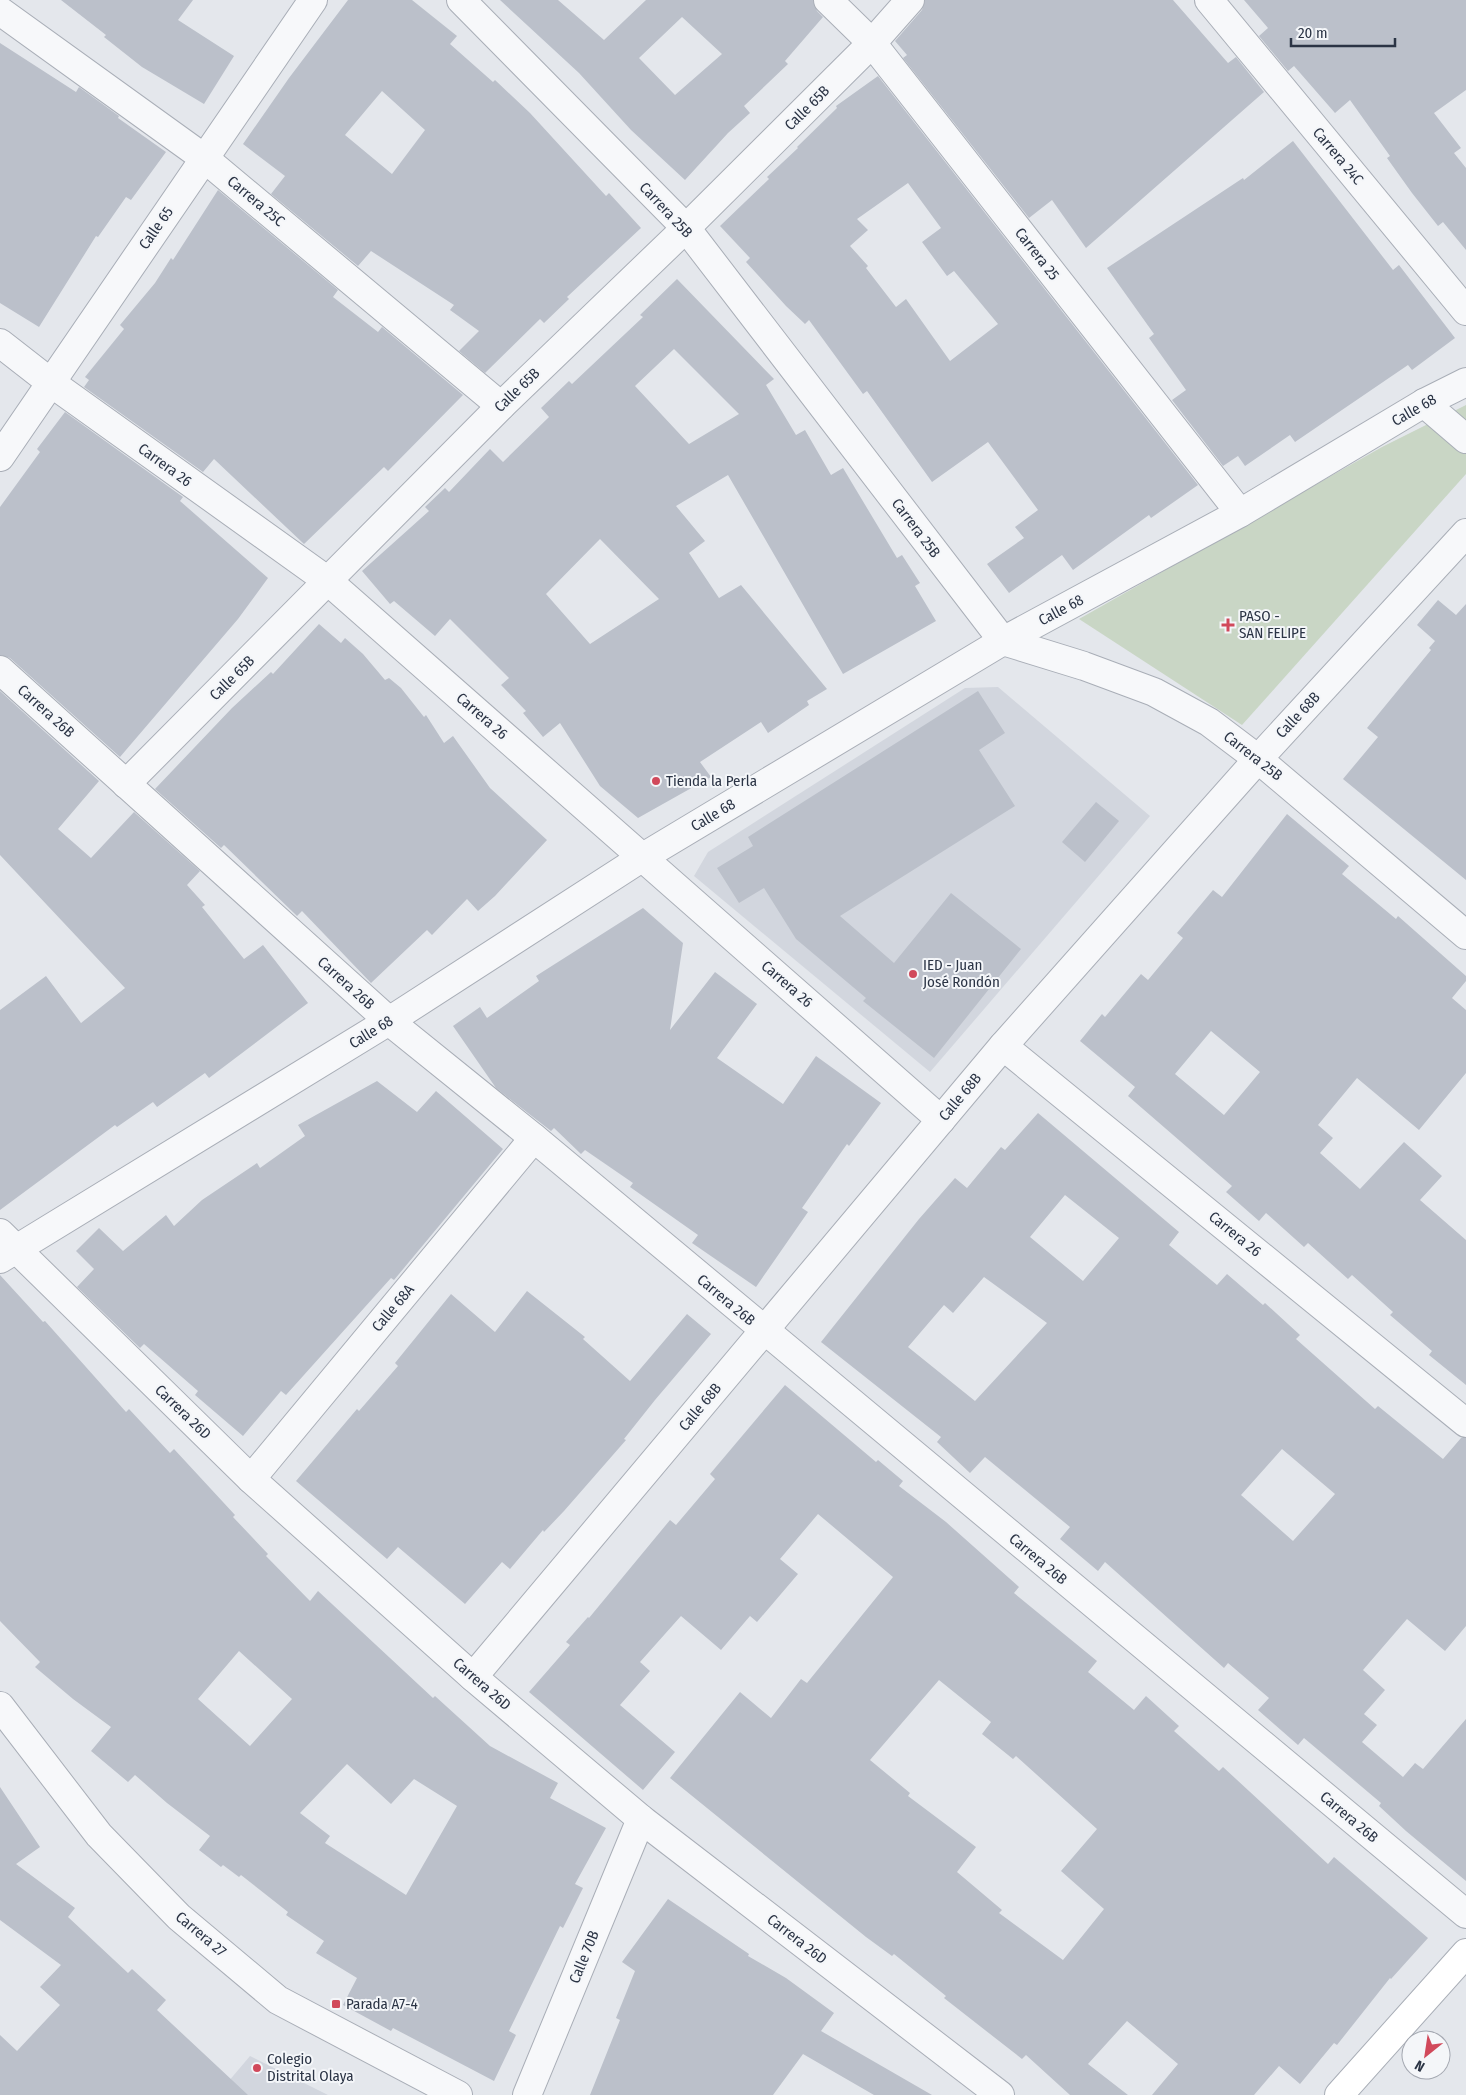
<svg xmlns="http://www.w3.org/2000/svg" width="1466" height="2095" viewBox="0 0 1466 2095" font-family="'Fira Sans Condensed',sans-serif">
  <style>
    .built { fill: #d2d6de }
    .green { fill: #c9d6c5 }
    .building { fill: #bbc0ca; fill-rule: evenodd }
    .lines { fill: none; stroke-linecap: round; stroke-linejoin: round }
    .minor-casing { stroke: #a9aeb7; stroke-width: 30 }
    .tertiary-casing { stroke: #a9aeb7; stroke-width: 30 }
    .secondary-casing { stroke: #a9aeb7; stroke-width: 30 }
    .minor { stroke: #f7f8fa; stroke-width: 28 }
    .tertiary { stroke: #f7f8fa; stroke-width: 28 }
    .secondary { stroke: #fff; stroke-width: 28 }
    .poi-dot { fill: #d1495b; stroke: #f4f6f9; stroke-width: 2 }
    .labels { text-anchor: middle; stroke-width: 4; stroke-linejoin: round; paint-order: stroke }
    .street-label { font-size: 15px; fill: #2b3445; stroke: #f4f6f9 }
    .poi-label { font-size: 15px; fill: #2b3445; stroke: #f4f6f9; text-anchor: start }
  </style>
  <rect width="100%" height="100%" fill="#e4e7ec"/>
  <!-- built -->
  <g class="built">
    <path d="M998,687L1150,816L930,1072L694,876L708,852L965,688Z"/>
    <path d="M250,2056L328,2095H217Z"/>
  </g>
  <!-- green -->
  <path class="green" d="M1466,405V474L1242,725L1079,619L1382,447Z"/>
  <!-- building -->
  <g class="building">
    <path d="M61,0H193L178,20L234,56L204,104L142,67L104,37L106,35Z"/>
    <path d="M348,0H412L457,36L450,44L493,82L495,80L530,113L606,196L609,193L641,228L567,297L569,299L544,323L540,319L485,373L459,351L479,331L450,310L454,305L371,251L358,266L271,194L285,176L243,144L289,78ZM382,91L425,130L392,174L345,135Z"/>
    <path d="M500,0H558L604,40L646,0H813L817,11L823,17L785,61L788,64L744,106L750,113L728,133L685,180L631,130L579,73ZM682,17L722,54L675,95L639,58Z"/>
    <path d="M925,0H1173L1228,63L1236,57L1264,92L1086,248L1052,200L1029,218L903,58L907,55L895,41L922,10Z"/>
    <path d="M1244,0H1466V90L1434,113L1461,148L1454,153L1466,168V250L1443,222L1438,226L1412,193L1387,158L1390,156L1350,100L1335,113L1294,66L1288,71L1259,36L1268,28Z"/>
    <path d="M0,43L76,92L79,87L119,116L118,118L166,152L131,200L126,197L98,237L96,236L39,327L0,303Z"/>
    <path d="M878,76L1198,485L1151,518L1149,515L1073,570L1062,555L1009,593L987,564L1024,538L1015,527L1038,510L988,442L932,482L867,391L863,394L809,320L805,324L786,306L746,262L750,258L720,226L769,179L767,177L798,148L797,147L837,108L836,106ZM908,183L941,228L922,242L947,276L954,271L998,324L950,361L906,299L896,307L866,268L868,266L850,246L868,230L857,219Z"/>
    <path d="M1293,141L1393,270L1399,265L1455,338L1412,370L1408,365L1295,442L1290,435L1245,466L1238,456L1223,466L1172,400L1186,390L1149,338L1154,334L1107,268L1243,178L1244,180Z"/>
    <path d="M218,190L338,290L333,297L378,332L382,327L463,395L388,471L384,467L304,544L214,459L203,472L84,387L89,380L85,377L124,329L120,325L155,283L171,258L173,260Z"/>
    <path d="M677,279L774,379L766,385L796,435L805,430L831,475L843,468L897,558L902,555L920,583L915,586L936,621L843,674L728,475L676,506L705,541L689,553L719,598L741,585L827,689L807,701L809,705L768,733L761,722L700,762L711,777L638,818L600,786L560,723L543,737L523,713L526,711L501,685L509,678L450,619L435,636L394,601L390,604L362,571L429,511L425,507L445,488L449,492L490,449L503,462L549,417L541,408L569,381L572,384L643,317L640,315ZM674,349L739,414L689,444L635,386ZM600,539L659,599L590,644L546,594Z"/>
    <path d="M65,412L183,497L180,501L268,578L238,619L120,757L10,658L0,655V507L40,452L37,449Z"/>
    <path d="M1438,600L1456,615L1466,604V880L1343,779L1378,737L1367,728L1431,650L1429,648L1435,641L1417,625Z"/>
    <path d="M319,624L341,643L345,638L363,654L385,680L389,678L401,688L424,717L426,715L444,743L453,736L490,788L547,840L495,896L478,911L467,899L432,935L427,930L371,983L302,911L297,916L224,845L221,848L155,789L232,708L271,672L273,674Z"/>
    <path d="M0,691L99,781L58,829L91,858L134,812L200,871L187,885L205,905L202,907L244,959L263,945L308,1003L209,1078L205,1073L157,1107L153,1102L117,1127L115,1125L0,1210V1010L46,976L81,1023L125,988L0,855Z"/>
    <path d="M978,691L1005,733L979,750L1015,806L840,916L894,963L951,893L1021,949L934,1058L863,1001L866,998L796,939L764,888L739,903L717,868L753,846L748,837Z"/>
    <path d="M1096,802L1119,821L1085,862L1062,842Z"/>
    <path d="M1287,814L1349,866L1342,874L1396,919L1398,916L1466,976V981L1452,998L1466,1010V1073L1419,1130L1357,1078L1318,1125L1333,1138L1320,1153L1360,1189L1404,1142L1442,1176L1420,1200L1466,1240V1385L1429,1355L1432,1351L1390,1315L1393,1312L1352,1275L1348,1279L1308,1243L1304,1247L1266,1213L1259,1221L1226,1192L1232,1186L1128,1096L1135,1087L1080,1041L1102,1014L1105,1017L1141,974L1148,980L1183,938L1177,933L1213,890L1222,897ZM1211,1031L1260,1072L1224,1115L1175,1074Z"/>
    <path d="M643,908L683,943L670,1030L715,972L757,1004L717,1058L783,1104L816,1056L881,1103L849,1146L847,1144L802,1208L808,1212L756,1287L692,1243L698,1235L630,1187L633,1183L585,1150L581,1154L554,1128L551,1131L496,1088L453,1026L480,1007L487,1018L539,981L536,976Z"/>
    <path d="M377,1081L417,1112L436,1091L503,1149L394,1280L391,1278L286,1395L281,1391L243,1436L195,1395L198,1391L144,1344L140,1348L77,1287L94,1269L76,1251L99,1228L123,1251L166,1215L174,1226L202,1200L257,1163L260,1168L305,1136L298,1125Z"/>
    <path d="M1038,1113L1179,1232L1169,1245L1217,1285L1227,1274L1263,1305L1265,1303L1300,1335L1296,1339L1375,1409L1378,1406L1443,1459L1461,1438H1466V1626L1445,1651L1407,1619L1363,1670L1385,1690L1364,1714L1377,1725L1362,1742L1403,1777L1415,1763L1423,1769L1466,1719V1881L1406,1831L1379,1806L1381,1803L1304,1738L1298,1745L1258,1710L1269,1698L1228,1663L1224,1668L1105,1562L1098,1571L1060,1539L1070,1527L985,1457L970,1473L937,1442L941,1437L821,1342L919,1219L955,1178L967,1188L1001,1147L1005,1150ZM1065,1195L1119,1238L1083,1281L1030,1237ZM984,1277L1047,1323L975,1401L908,1347L944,1305L953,1313ZM1282,1449L1335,1494L1293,1541L1241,1495Z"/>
    <path d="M0,1275L43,1322L45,1321L126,1412L129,1409L170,1453L174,1449L235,1515L233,1517L268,1554L266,1556L310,1601L318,1591L433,1698L435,1696L490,1746L558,1783L550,1798L606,1828L575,1884L583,1888L563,1928L560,1926L509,2031L516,2035L494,2081L393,2028L391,2031L343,2005L357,1978L316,1953L324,1941L286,1915L288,1912L241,1875L239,1877L223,1865L221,1867L199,1850L210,1836L167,1803L135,1775L128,1782L91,1751L111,1727L73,1699L35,1667L40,1662L0,1621ZM239,1651L292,1699L250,1746L198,1699ZM347,1764L391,1804L414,1779L457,1806L406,1895L325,1843L330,1836L300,1813Z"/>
    <path d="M527,1291L585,1337L583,1339L630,1381L687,1314L711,1334L655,1400L624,1439L626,1440L564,1511L544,1532L543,1530L510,1569L502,1562L465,1604L398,1547L387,1559L296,1481L357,1409L359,1411L398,1366L395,1363L451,1294L495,1332Z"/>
    <path d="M785,1385L876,1462L878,1460L903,1481L899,1486L946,1522L1019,1587L1014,1593L1097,1661L1088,1672L1134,1710L1146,1696L1179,1726L1174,1731L1219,1771L1223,1767L1328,1864L1334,1857L1428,1938L1391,1979L1390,1978L1337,2045L1334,2043L1300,2084L1279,2066L1254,2095H1152L1178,2064L1127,2021L1088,2064L1128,2095H1070L1026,2055L1022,2059L944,1998L946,1996L894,1954L892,1956L866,1937L670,1778L740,1692L771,1718L801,1679L807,1683L893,1577L818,1514L780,1559L798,1574L757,1622L750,1616L721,1650L681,1616L640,1662L650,1671L620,1705L675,1752L643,1790L529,1692L570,1645L566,1642L588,1617L589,1618L670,1520L676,1525L715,1479L710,1474ZM939,1680L991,1722L982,1734L1013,1759L1016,1756L1097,1829L1061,1871L1104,1909L1063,1960L999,1913L1002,1910L957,1872L976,1847L908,1796L910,1793L870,1760Z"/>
    <path d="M0,1787L40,1847L16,1864L75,1908L68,1917L128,1973L132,1969L166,2000L157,2010L248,2095H0V2035L17,2051L60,2005L40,1987L61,1965L0,1920Z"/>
    <path d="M668,1899L749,1954L748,1956L786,1978L834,2013L821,2031L932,2095H874L803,2054L773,2095H590L620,2020L616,2018L635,1971L622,1962Z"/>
  </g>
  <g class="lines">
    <defs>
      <g id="minor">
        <path d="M461,0L686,228L1003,641"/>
        <path d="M828,0L872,43L1240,513"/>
        <path d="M1209,0L1466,311"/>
        <path d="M0,11L204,158L501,406"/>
        <path d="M0,343L50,382L328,581L941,1120"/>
        <path d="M1424,403L1466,439"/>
        <path d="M0,457L313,0"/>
        <path d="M0,670L389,1021L534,1138L1466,1914"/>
        <path d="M126,784L501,406L686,228L872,43L910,0"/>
        <path d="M1003,1046L1466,1423"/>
        <path d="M0,1233L251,1479L473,1677L641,1819L1000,2095"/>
        <path d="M251,1479L534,1138"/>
        <path d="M473,1677L1003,1046L1258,759L1466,533"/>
        <path d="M527,2095L641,1819"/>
      </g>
      <g id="tertiary">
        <path d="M1003,641L1084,666L1154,692L1209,722L1258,759L1466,935"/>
        <path d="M0,1259L389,1021L643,857L1003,641L1240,513L1424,403L1466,382"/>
        <path d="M0,1706L99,1835L179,1917L278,2000L458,2095"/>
      </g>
      <path id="secondary" d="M1339,2095L1466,1953"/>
    </defs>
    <!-- minor casing -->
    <use href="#minor" class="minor-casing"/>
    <!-- tertiary casing -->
    <use href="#tertiary" class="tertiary-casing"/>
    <!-- secondary casing -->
    <use href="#secondary" class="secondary-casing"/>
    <!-- minor -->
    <use href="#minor" class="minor"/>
    <!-- tertiary -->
    <use href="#tertiary" class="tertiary"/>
    <!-- secondary -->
    <use href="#secondary" class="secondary"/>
  </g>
  <!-- markers -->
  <g class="poi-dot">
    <path d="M1225.5 617.5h5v5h5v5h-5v5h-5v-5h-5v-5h5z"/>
    <circle cx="656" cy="781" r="5"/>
    <circle cx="913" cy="974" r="5"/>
    <rect x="331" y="1999" width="10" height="10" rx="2.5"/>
    <circle cx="257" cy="2068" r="5"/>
  </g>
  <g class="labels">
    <!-- street labels -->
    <g class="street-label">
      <text transform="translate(807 108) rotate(-45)" y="5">Calle 65B</text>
      <text transform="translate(1338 156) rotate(50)" y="5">Carrera 24C</text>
      <text transform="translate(256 201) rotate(40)" y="5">Carrera 25C</text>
      <text transform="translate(666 210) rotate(47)" y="5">Carrera 25B</text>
      <text transform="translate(156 228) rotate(-55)" y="5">Calle 65</text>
      <text transform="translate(1037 254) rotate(52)" y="5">Carrera 25</text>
      <text transform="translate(517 390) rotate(-44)" y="5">Calle 65B</text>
      <text transform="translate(1414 410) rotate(-30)" y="5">Calle 68</text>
      <text transform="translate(165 465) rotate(36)" y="5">Carrera 26</text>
      <text transform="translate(916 528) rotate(53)" y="5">Carrera 25B</text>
      <text transform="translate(1061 610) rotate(-28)" y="5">Calle 68</text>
      <text transform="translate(232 678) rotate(-45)" y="5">Calle 65B</text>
      <text transform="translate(46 711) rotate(42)" y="5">Carrera 26B</text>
      <text transform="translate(1298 715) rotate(-47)" y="5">Calle 68B</text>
      <text transform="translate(482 716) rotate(41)" y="5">Carrera 26</text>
      <text transform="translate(1253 756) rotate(38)" y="5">Carrera 25B</text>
      <text transform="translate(713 815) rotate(-31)" y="5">Calle 68</text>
      <text transform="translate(346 983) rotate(42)" y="5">Carrera 26B</text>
      <text transform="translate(787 984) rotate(41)" y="5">Carrera 26</text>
      <text transform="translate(371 1032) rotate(-32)" y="5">Calle 68</text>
      <text transform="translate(960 1097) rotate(-50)" y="5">Calle 68B</text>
      <text transform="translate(1235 1234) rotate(39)" y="5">Carrera 26</text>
      <text transform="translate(726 1300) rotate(40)" y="5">Carrera 26B</text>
      <text transform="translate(393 1308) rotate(-50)" y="5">Calle 68A</text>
      <text transform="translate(700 1407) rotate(-50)" y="5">Calle 68B</text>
      <text transform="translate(183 1412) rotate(44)" y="5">Carrera 26D</text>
      <text transform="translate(1038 1559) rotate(40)" y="5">Carrera 26B</text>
      <text transform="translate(482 1684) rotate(41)" y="5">Carrera 26D</text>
      <text transform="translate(1349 1817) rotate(40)" y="5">Carrera 26B</text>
      <text transform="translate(201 1934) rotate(40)" y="5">Carrera 27</text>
      <text transform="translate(797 1939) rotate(38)" y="5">Carrera 26D</text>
      <text transform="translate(584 1957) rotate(-68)" y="5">Calle 70B</text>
    </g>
    <!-- poi labels -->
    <g class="poi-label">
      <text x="1239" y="621">PASO -<tspan x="1239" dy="17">SAN FELIPE</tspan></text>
      <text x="666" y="786">Tienda la Perla</text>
      <text x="923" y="970">IED - Juan<tspan x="923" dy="17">José Rondón</tspan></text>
      <text x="346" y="2009">Parada A7-4</text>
      <text x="267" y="2064">Colegio<tspan x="267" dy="17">Distrital Olaya</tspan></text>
    </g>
  </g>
  <!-- north arrow -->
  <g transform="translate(1426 2055) rotate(210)"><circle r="24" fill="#f4f6f9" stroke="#a4a8b1"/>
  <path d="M0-4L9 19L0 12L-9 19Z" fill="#d1495b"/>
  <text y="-8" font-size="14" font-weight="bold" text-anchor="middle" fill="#2b3445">N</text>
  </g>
  <!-- scale -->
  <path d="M1291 38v8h104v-8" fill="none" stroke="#2b3445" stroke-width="2.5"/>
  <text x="1298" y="38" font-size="15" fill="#2b3445" stroke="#f4f6f9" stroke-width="4" paint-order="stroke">20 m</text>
</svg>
